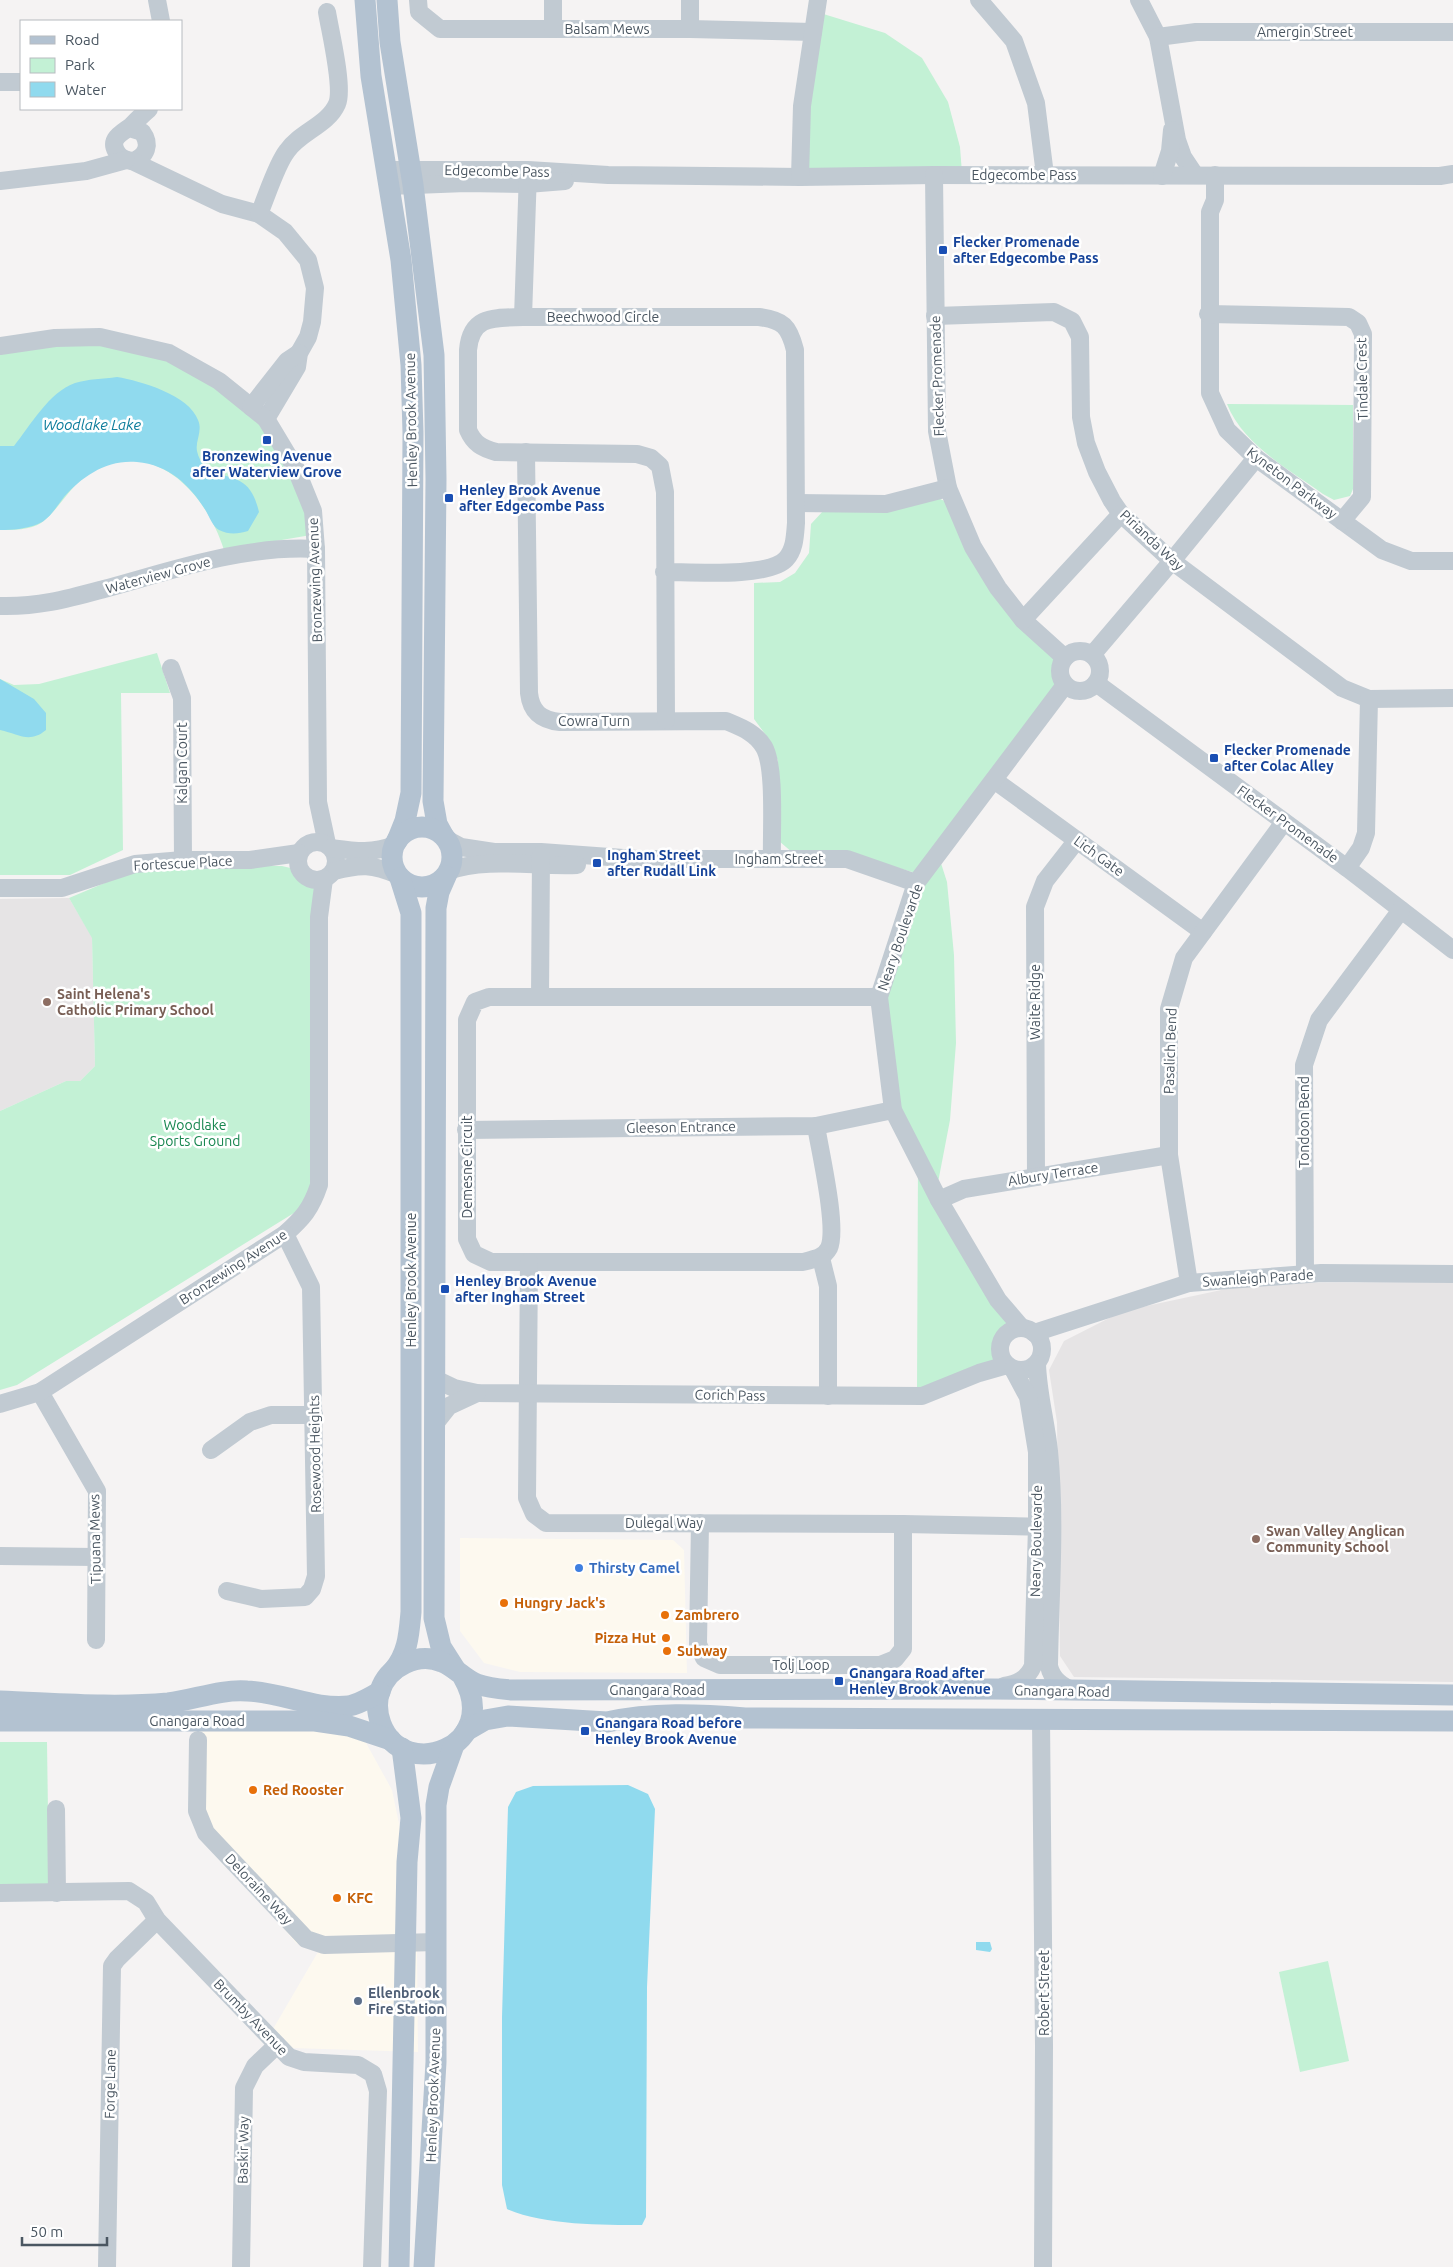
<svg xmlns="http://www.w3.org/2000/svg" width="1453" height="2267" viewBox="0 0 1453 2267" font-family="Ubuntu,sans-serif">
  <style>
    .commercial { fill: #fdf9ef }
    .education { fill: #e6e4e5 }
    .green { fill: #c3f1d5 }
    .water { fill: #90daee }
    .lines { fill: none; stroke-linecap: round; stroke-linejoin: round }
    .minor { stroke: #c1cad2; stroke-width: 18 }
    .major { stroke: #b3c2d1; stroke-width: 21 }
    .transit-dot { fill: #1a4fb4; stroke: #fff; stroke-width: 2 }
    .education-dot { fill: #8d6e63; stroke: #fff; stroke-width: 2 }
    .shop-dot { fill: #3f7fe0; stroke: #fff; stroke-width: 2 }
    .food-dot { fill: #e8710a; stroke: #fff; stroke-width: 2 }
    .service-dot { fill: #5c6f8a; stroke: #fff; stroke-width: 2 }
    .labels { text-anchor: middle; stroke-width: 5; stroke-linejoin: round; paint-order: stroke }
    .street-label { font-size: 14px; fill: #4a5661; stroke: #fff }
    .transit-label { font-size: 14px; font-weight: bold; fill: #164399; stroke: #fff; text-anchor: start }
    .education-label { font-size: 14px; font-weight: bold; fill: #785e54; stroke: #fff; text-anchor: start }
    .park-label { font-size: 14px; fill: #17864f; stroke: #fff }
    .shop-label { font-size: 14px; font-weight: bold; fill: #366cbe; stroke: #fff; text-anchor: start }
    .food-label { font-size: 14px; font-weight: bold; fill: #c56008; stroke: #fff; text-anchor: start }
    .service-label { font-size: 14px; font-weight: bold; fill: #4e5e75; stroke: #fff; text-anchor: start }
    .water-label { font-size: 15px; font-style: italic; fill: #0c7c9b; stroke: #fff }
  </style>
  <rect width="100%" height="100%" fill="#f5f3f3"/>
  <!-- commercial -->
  <g class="commercial">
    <path d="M460,1538L673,1540L684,1550L687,1673L520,1672L484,1663L460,1631Z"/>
    <path d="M194,1721L337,1730L365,1741L392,1790L407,1862L417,1950L418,2052L292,2048L273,2029L318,1952L296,1943L193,1821Z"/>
  </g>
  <!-- education -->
  <g class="education">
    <path d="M69,898L92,937L95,1066L80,1081H66L0,1111V899Z"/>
    <path d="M1453,1282V1682L1074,1677L1060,1656L1057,1422L1049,1370L1064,1341L1123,1311L1254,1283Z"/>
  </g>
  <!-- green -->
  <g class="green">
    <path d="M817,12L885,33L922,58L948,102L960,147L962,173H799Z"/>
    <path d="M107,343L163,355L231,393L272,437L301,489L311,535L224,550C206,492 152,434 88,474C69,487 59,510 41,523C31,530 12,530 0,530V354L43,347Z"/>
    <path d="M1227,404L1353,405V489L1350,496L1334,500L1323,494C1289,469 1243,445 1227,404Z"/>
    <path d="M938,498L949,503L1053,654L1059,683L919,874L848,853H793L779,841L778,761L768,738L754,719V583L780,582L795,573L809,553L811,524L824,510Z"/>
    <path d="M157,653L170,693H121L123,850L70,875H0V679L14,685L39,684Z"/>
    <path d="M939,857L947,882L954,955L956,1043L950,1120L936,1193L995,1286L1011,1331C1003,1339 1002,1346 1004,1357L917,1391L918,1161L886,1068V997L921,883Z"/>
    <path d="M181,865L282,866L303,871L315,882V1177L302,1208L17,1385L0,1390V1111L66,1081H80L95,1066L92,938L69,898L140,868Z"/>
    <path d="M0,1742H47L49,1884H0Z"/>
    <path d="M1328,1961L1349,2061L1300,2072L1279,1972Z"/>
  </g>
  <!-- water -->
  <g class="water">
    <path d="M117,377C141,381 189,395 198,420C203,431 195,441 197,451C198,457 202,463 205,469C235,481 250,475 259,512L248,531C238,534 229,535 219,530C213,527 209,516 206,511C190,485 169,465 137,462C108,459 82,476 64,497C57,506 49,520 38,524C26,529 12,530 0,530V446H14C30,426 49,392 75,383C88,379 103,379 117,377Z"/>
    <path d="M0,679L34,699L46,713V730C29,744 19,734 0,730Z"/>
    <path d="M628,1785L648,1794L655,1809L647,1987L646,2217L642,2225C602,2225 544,2225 507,2209L502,2185V2017L508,1807L516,1792L533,1786Z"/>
    <path d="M976,1942H990L992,1949L990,1952L976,1950Z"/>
  </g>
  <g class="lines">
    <!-- minor -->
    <g class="minor">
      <path d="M157,0L161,21"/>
      <path d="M418,0L419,12L440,29H690L813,32"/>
      <path d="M553,0V29"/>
      <path d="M690,0V29"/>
      <path d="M979,0L1014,41L1036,103L1045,175"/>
      <path d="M1139,0L1158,37L1177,140L1183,157L1195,175"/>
      <path d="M1158,37L1196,32H1453"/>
      <path d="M0,82H21"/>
      <path d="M129,128L142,132C151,144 147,157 132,161C126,160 122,159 118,154C107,139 122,133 131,126C137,120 143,114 149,109"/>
      <path d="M132,161L222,204L259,214L285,232L308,260L315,288L312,322L308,337L299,353L297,367L266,419"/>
      <path d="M386,170H528L608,175L800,177L934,175L1440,176L1453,174"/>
      <path d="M934,175L937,431L948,488L973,547L998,588L1023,620L1064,657"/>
      <path d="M1215,175V200L1210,212V393L1227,430L1256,458L1382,550L1411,561H1453"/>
      <path d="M1162,176L1170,151L1172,130"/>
      <path d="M800,177L802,106L818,0"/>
      <path d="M0,181L86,171L126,160"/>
      <path d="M389,186L466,183L527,184L565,181"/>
      <path d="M259,214C267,196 276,165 287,151C300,132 328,125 337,104C344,88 330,31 327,12"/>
      <path d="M1208,314L1349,317L1358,323L1363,334L1362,497L1342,521"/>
      <path d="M935,316L1054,312L1072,321L1080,337L1081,417L1086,443L1097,472L1112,501L1121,514L1172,561L1342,688L1369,699L1453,698"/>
      <path d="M523,317L528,172"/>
      <path d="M0,346L55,338L100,337L169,353L219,381L266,419L296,469L313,511L316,549L318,802L327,844"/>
      <path d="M251,407L287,361L299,353"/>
      <path d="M526,452L529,693C531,712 541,720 560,722L726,721C740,727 755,732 764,747C776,768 771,833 772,859"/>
      <path d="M796,503L886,504L948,488"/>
      <path d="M664,572C691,572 769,578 786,559C795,549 795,535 796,523L795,350C789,326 783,320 759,317H523C494,318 471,315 468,350V430C474,444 482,448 496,452L637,454L651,458L660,466L665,492L666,720"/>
      <path d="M0,606C39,607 67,599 104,589C174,570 244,545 316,549"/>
      <path d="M1023,620L1121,514"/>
      <circle cx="1080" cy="671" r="20"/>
      <path d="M1092,655L1172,561L1256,458"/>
      <path d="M171,668L182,698L183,860"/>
      <path d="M1096,683L1347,868L1453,950"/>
      <path d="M994,780L1203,932"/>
      <path d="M446,839L461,847L494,852H541L637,859H847L916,883"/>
      <circle cx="317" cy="861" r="19"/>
      <path d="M331,848C354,851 373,854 394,845"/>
      <path d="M1347,868L1361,848L1366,833L1369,699"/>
      <path d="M334,871C361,864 372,864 398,875"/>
      <path d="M448,871C486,857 536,867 577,865"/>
      <path d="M0,888H62L135,864L183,860H250L299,853"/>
      <path d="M540,997L541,855"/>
      <path d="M816,1126C820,1151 838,1228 829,1248C823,1259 813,1259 803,1262H491L474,1254L467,1239V1020L475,1002L489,997H879"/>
      <path d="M466,1130L816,1126L893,1110"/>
      <path d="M1036,1177L1035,907L1045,881L1077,840"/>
      <path d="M939,1200L964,1189L1169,1155"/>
      <path d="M821,1258L828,1286V1396"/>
      <path d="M529,1262L527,1498L534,1514L546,1523L903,1524L1051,1527"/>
      <path d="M1305,1274L1304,1065L1319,1020L1401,910"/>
      <path d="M1189,1283L1169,1155V1009L1184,958L1284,822"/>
      <circle cx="1021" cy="1349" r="21"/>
      <path d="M1022,1328L998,1300L939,1200L893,1110L879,997L916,883L1065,685"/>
      <path d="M1034,1333L1189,1283L1321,1273L1453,1274"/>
      <path d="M1037,1364C1038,1394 1046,1422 1049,1451C1056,1522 1050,1595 1049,1666C1052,1680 1062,1687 1075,1691"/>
      <path d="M435,1379L454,1388L477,1393L922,1396L979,1373L1007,1365"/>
      <path d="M40,1392L97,1491L96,1640"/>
      <path d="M0,1404L40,1392L285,1234C303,1218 311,1209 319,1185V917L324,879"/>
      <path d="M434,1425L449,1406L477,1393"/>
      <path d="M211,1450L250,1422L271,1415H314"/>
      <path d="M700,1523L698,1644L704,1658L720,1665H880L895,1659L903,1649V1524"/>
      <path d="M0,1556L96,1557"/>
      <path d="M227,1591L261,1599L305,1597L312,1589L316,1576L311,1287L285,1234"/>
      <path d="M1004,1686C1018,1684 1027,1679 1033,1666L1037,1526V1452L1028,1397L1013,1369"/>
      <path d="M1041,1719L1044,2046L1043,2267"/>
      <path d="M198,1740L197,1811L206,1833L306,1939L324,1945L436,1942"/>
      <path d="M56,1809L57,1893"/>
      <path d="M0,1893L129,1891L146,1902L157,1920L289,2057L304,2062L358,2065L373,2074L378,2091L372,2267"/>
      <path d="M107,2267L112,1966L117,1959L157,1920"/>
      <path d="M241,2267L244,2088L255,2066L277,2045"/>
    </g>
    <!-- major -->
    <g class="major">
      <path d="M365,0L371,76L401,260L411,365L413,433L411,793L405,821L397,841"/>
      <path d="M387,0L390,42L413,185L434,355L436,479L433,801L437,824L443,835"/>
      <circle cx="422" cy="857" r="30"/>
      <path d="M446,876L439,892L436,908L434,1618L441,1647L455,1669"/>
      <path d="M393,1671C408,1654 409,1634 411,1612V913L400,878"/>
      <path d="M463,1677C503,1746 404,1784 381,1724C377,1713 376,1702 380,1691C388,1666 418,1652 442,1662C455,1667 464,1679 477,1684C488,1688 500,1689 511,1690L991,1689L1453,1695"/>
      <path d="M0,1701C56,1703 112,1708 168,1703C194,1700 220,1689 247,1691C281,1692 315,1710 349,1706C360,1704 370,1697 380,1692"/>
      <path d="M0,1721H315L349,1726L391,1740"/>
      <path d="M466,1731L485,1720L508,1716L607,1722C652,1712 699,1714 745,1718L1453,1721"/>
      <path d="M399,2267L407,1862L411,1818L402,1748"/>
      <path d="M424,2267L436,2062V1805L439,1787L454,1745"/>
    </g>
  </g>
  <!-- markers -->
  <g class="transit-dot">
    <rect x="938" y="245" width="10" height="10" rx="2.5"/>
    <rect x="262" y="435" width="10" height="10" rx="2.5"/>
    <rect x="444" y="493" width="10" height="10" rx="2.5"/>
    <rect x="1209" y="753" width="10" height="10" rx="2.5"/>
    <rect x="592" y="858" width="10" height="10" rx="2.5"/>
    <rect x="440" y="1284" width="10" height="10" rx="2.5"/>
    <rect x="834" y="1676" width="10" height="10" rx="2.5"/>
    <rect x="580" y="1726" width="10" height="10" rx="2.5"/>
  </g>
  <g class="education-dot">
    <circle cx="47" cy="1002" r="5"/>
    <circle cx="1256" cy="1539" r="5"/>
  </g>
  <circle class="shop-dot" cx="579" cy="1568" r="5"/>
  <g class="food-dot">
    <circle cx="504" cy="1603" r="5"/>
    <circle cx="665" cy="1615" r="5"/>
    <circle cx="666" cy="1638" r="5"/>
    <circle cx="667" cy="1651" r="5"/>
    <circle cx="253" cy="1790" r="5"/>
    <circle cx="337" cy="1898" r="5"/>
  </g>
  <circle class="service-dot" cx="358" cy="2001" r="5"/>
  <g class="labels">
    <!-- street labels -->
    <g class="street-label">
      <text x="607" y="34">Balsam Mews</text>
      <text x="1305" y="37">Amergin Street</text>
      <text transform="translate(497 171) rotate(1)" y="5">Edgecombe Pass</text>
      <text x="1024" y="180">Edgecombe Pass</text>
      <text x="603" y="322">Beechwood Circle</text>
      <text transform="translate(937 376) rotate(-92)" y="5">Flecker Promenade</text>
      <text transform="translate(1362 379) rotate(-91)" y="5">Tindale Crest</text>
      <text transform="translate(411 420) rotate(-91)" y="5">Henley Brook Avenue</text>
      <text transform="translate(1292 483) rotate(37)" y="5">Kyneton Parkway</text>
      <text transform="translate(1152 540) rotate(43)" y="5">Pirianda Way</text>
      <text transform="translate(158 575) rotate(-15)" y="5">Waterview Grove</text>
      <text transform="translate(315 580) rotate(-92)" y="5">Bronzewing Avenue</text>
      <text x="594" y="726">Cowra Turn</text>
      <text transform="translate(182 763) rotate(-90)" y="5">Kalgan Court</text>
      <text transform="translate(1288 824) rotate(36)" y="5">Flecker Promenade</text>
      <text transform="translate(1099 856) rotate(36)" y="5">Lich Gate</text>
      <text x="779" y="864">Ingham Street</text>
      <text transform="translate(183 863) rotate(-3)" y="5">Fortescue Place</text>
      <text transform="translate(900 937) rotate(-71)" y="5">Neary Boulevarde</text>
      <text transform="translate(1035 1002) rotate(-90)" y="5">Waite Ridge</text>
      <text transform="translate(1170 1051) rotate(-88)" y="5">Pasalich Bend</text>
      <text transform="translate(1304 1122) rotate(-90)" y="5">Tondoon Bend</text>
      <text transform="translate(681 1127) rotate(-1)" y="5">Gleeson Entrance</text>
      <text transform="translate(467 1167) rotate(-90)" y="5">Demesne Circuit</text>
      <text transform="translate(1053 1174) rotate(-9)" y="5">Albury Terrace</text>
      <text transform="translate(233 1267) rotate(-33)" y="5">Bronzewing Avenue</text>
      <text transform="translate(1258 1278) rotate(-4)" y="5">Swanleigh Parade</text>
      <text transform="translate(411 1280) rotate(-90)" y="5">Henley Brook Avenue</text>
      <text transform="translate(730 1395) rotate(1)" y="5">Corich Pass</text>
      <text transform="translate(315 1454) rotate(-91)" y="5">Rosewood Heights</text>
      <text x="664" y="1528">Dulegal Way</text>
      <text transform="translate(95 1539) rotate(-91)" y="5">Tipuana Mews</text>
      <text transform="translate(1036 1541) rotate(-89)" y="5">Neary Boulevarde</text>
      <text x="801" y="1670">Tolj Loop</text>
      <text x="657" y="1695">Gnangara Road</text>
      <text transform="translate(1062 1691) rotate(1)" y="5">Gnangara Road</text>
      <text x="197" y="1726">Gnangara Road</text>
      <text transform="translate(259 1889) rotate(47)" y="5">Deloraine Way</text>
      <text transform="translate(1044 1993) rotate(-90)" y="5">Robert Street</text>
      <text transform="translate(251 2017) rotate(46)" y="5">Brumby Avenue</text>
      <text transform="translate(110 2084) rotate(-89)" y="5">Forge Lane</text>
      <text transform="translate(433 2095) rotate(-88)" y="5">Henley Brook Avenue</text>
      <text transform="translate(243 2150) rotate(-89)" y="5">Baskir Way</text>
    </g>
    <!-- transit labels -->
    <g class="transit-label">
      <text x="953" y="247">Flecker Promenade<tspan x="953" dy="16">after Edgecombe Pass</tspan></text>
      <text x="267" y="461" text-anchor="middle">Bronzewing Avenue<tspan x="267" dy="16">after Waterview Grove</tspan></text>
      <text x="459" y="495">Henley Brook Avenue<tspan x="459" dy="16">after Edgecombe Pass</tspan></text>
      <text x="1224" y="755">Flecker Promenade<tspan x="1224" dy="16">after Colac Alley</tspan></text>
      <text x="607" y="860">Ingham Street<tspan x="607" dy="16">after Rudall Link</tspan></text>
      <text x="455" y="1286">Henley Brook Avenue<tspan x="455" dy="16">after Ingham Street</tspan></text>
      <text x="849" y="1678">Gnangara Road after<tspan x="849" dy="16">Henley Brook Avenue</tspan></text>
      <text x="595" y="1728">Gnangara Road before<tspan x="595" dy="16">Henley Brook Avenue</tspan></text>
    </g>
    <!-- education labels -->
    <g class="education-label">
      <text x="57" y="999">Saint Helena's<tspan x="57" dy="16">Catholic Primary School</tspan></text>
      <text x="1266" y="1536">Swan Valley Anglican<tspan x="1266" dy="16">Community School</tspan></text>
    </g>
    <!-- park labels -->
    <g class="park-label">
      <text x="195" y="1130">Woodlake<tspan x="195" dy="16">Sports Ground</tspan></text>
    </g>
    <!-- shop labels -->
    <g class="shop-label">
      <text x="589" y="1573">Thirsty Camel</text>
    </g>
    <!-- food labels -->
    <g class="food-label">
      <text x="514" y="1608">Hungry Jack's</text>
      <text x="675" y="1620">Zambrero</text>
      <text x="656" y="1643" text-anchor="end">Pizza Hut</text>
      <text x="677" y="1656">Subway</text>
      <text x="263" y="1795">Red Rooster</text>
      <text x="347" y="1903">KFC</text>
    </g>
    <!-- service labels -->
    <g class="service-label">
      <text x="368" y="1998">Ellenbrook<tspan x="368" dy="16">Fire Station</tspan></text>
    </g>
    <!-- water labels -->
    <g class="water-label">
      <text x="92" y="430">Woodlake Lake</text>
    </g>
  </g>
  <!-- legend -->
  <rect x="20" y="20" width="162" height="90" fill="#ffffff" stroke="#b7bbc0"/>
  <rect x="30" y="36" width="25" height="8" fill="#b3c2d1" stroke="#b7bbc0"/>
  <text x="65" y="45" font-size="15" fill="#4a5661">Road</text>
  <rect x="30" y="58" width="25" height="15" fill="#c3f1d5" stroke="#b7bbc0"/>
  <text x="65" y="70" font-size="15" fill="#4a5661">Park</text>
  <rect x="30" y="82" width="25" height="15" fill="#90daee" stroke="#b7bbc0"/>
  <text x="65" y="95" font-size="15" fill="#4a5661">Water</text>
  <!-- scale -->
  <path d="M22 2237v8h85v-8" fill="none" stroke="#4a5661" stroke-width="2.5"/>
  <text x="30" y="2237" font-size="15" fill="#4a5661" stroke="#ffffff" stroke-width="4" paint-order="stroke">50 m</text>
</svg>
